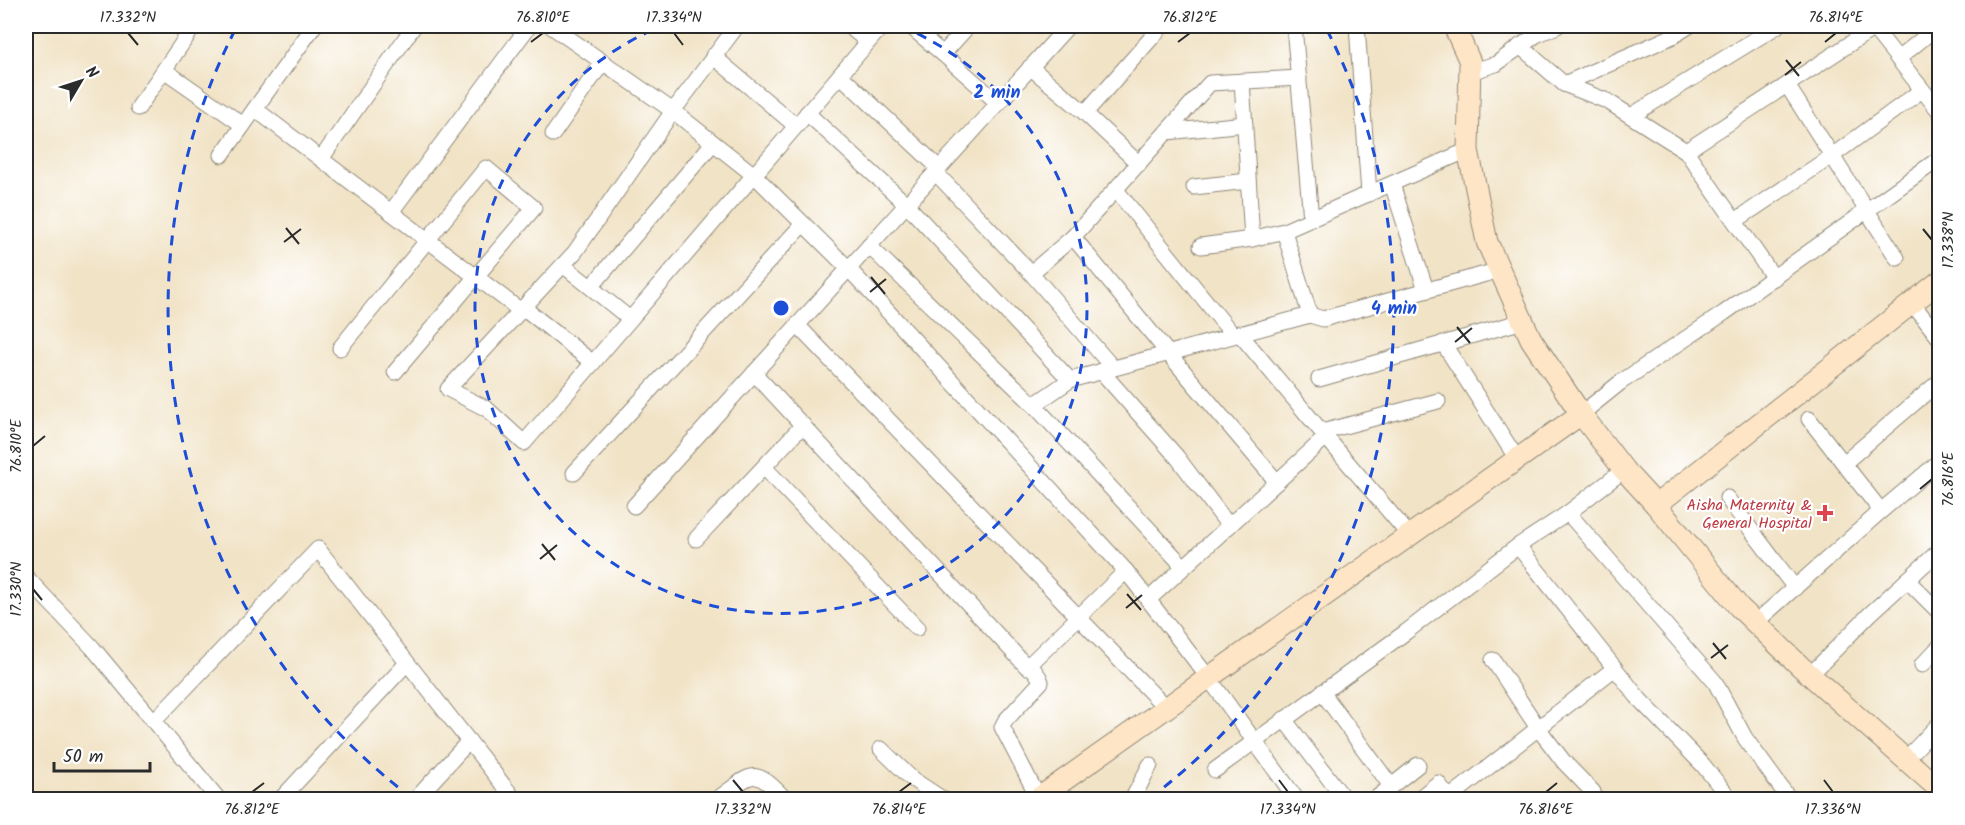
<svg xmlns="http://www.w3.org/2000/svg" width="1965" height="825" viewBox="0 0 1965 825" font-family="Kalam,sans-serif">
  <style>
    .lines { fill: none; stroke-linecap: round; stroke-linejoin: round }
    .street-casing { stroke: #8e8778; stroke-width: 17 }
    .secondary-casing { stroke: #8e8778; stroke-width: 23 }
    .street { stroke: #fff; stroke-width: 15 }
    .secondary { stroke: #fee5c5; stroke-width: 21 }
    .ticks { fill: none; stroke: #2b2b2b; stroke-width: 2 }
    .ring { fill: none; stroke: #1d4ed8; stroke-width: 3; stroke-dasharray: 10 8 }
    .health-dot { fill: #e0444e; stroke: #fff; stroke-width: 2 }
    .labels { text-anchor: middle; stroke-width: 4.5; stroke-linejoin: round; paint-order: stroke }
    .health-label { font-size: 16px; fill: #be3a42; stroke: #fff; text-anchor: end }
    .centre { fill: #1d4ed8; stroke: #fff; stroke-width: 3 }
    .ring-label { font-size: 18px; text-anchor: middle; font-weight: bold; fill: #1d4ed8; stroke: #fff; stroke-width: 4.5; stroke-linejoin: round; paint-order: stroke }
    .neatline { fill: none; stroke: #2b2b2b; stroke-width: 2 }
    .ticks-label { font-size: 15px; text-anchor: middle; fill: #2b2b2b }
  </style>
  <rect width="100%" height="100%" fill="#fff"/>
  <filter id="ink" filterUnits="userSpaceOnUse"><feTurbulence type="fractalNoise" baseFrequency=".0167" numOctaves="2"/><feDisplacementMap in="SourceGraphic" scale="12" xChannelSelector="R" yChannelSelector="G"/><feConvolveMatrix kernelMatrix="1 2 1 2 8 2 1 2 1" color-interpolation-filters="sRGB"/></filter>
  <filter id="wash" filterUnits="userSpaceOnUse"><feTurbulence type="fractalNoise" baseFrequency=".008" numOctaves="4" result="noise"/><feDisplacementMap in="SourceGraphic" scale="24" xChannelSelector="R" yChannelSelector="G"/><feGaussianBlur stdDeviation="1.35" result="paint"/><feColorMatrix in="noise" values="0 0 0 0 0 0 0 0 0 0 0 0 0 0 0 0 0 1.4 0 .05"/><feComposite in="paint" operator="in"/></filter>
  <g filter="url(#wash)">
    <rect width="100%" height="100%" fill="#f1e3c6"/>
  </g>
  <g filter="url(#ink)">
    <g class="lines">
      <defs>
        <g id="street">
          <path d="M551,26L673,111L754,175L848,268L1126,571L1208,677L1297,800"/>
          <path d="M737,26L673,111L575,252L448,389L487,409L524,443L882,26"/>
          <path d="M849,26L868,42"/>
          <path d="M910,26L943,54L968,26"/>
          <path d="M1294,26L1311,219"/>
          <path d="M1357,26L1369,194"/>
          <path d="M1872,26L1940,112"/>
          <path d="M1520,46L1564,84L1607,101L1686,151L1774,278"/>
          <path d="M943,54L998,103"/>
          <path d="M713,56L796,126"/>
          <path d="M1898,59L1938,26"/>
          <path d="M1030,67L1085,113L1162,26"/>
          <path d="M164,70L243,125"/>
          <path d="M1470,72L1496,64L1536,35L1557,26"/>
          <path d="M840,75L939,168"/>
          <path d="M1242,81L1252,239L1284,231"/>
          <path d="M1564,84L1673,36L1689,26"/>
          <path d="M1787,85L1897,258"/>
          <path d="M138,108L194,26"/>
          <path d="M255,109L521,311"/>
          <path d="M807,113L906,204L1070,380"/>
          <path d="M1085,113L1139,164"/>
          <path d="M1631,116L1777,26"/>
          <path d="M1167,132L1245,124"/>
          <path d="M553,134L603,62"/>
          <path d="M1686,151L1874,28"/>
          <path d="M222,155L314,26"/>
          <path d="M321,159L414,26"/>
          <path d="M935,172L1031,273L1073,237L1210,83L1299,78"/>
          <path d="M1392,184L1426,290"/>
          <path d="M1194,187L1248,181"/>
          <path d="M1116,190L1233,335"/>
          <path d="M391,212L529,26"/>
          <path d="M1735,221L1832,156L1922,90"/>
          <path d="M1073,237L1168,353L1277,482"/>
          <path d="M869,246L1034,405L1070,380L1310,315L1284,231L1468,150"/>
          <path d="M1201,246L1252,239"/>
          <path d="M563,265L630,319"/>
          <path d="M1031,273L1113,368"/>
          <path d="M591,287L713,143"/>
          <path d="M1912,303L1940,339"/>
          <path d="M524,308L593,363"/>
          <path d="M1310,315L1323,319L1500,270"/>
          <path d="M797,325L1166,708"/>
          <path d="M1239,333L1326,437"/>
          <path d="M1443,343L1517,459"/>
          <path d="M340,348L486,168L534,208L395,372"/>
          <path d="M1101,371L1177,457L1229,526"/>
          <path d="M754,373L1027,667L1126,571"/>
          <path d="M1319,379L1523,321"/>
          <path d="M1034,405L1184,567"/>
          <path d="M1581,414L1621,382L1724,313L1940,158"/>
          <path d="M1322,432L1438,401"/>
          <path d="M1844,463L1940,381"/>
          <path d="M764,467L917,628"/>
          <path d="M574,473L803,224"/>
          <path d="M1727,498L1795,588"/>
          <path d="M634,506L1068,26"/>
          <path d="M1881,511L1940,461"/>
          <path d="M1568,513L1715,682L1745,738L1790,800"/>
          <path d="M696,539L803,425"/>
          <path d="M1518,546L1640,700L1703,765L1731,800"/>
          <path d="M26,577L92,647L219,800"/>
          <path d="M1907,580L1940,613"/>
          <path d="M1148,600L1326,437L1410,536"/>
          <path d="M1755,623L1881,511L1809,419"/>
          <path d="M1493,660L1538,728L1564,762L1593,792"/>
          <path d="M1030,664L1039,677L1041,682L1005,721L1002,727L1038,797"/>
          <path d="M1922,665L1940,646"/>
          <path d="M1811,674L1870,614L1940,550"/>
          <path d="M1322,692L1391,786"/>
          <path d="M1284,719L1345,800"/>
          <path d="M154,721L318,549L515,800"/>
          <path d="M881,749L912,779L944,800"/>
          <path d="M1905,760L1940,723"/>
          <path d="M1215,770L1406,632L1518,546L1568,513L1624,470"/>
          <path d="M280,800L407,663"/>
          <path d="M415,800L469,741"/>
          <path d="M716,800C753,774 752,764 786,800"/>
          <path d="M1132,800L1150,765"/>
          <path d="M1374,800L1418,765"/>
          <path d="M1417,800L1438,783L1449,798L1615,668"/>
        </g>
        <g id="secondary">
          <path d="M1454,26L1470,62L1468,150L1487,242L1531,339L1581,414L1624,470L1656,505L1739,607L1800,666L1940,790"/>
          <path d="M1656,505L1940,281"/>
          <path d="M1036,800L1581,414"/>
        </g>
      </defs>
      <!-- street casing -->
      <use href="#street" class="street-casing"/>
      <!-- secondary casing -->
      <use href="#secondary" class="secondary-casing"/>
      <!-- street -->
      <use href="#street" class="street"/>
      <!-- secondary -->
      <use href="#secondary" class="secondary"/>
    </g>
  </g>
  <!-- ticks -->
  <path class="ticks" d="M128,33L138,45M674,33L683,45M531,42L543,33M1178,42L1190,33M1825,42L1836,33M1786,60L1799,76M1785,75L1801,62M286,228L299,244M1923,229L1932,240M284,242L301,229M871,277L885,294M870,292L886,279M1457,327L1470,343M1455,342L1472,328M33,446L45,436M1920,489L1932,479M542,544L555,560M540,559L557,545M33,589L42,600M1127,594L1141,610M1126,608L1142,595M1713,643L1726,659M1711,658L1728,645M733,780L743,792M1279,780L1288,792M1824,780L1833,792M252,792L264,783M899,792L911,783M1546,792L1557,783"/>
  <!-- distance rings -->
  <g class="ring">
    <path d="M901 26A306 306 0 1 1 661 26"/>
    <path d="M412 798A613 613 0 0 1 235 30M1327 30A613 613 0 0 1 1150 798"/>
  </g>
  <!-- markers -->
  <path class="health-dot" d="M1822 504h6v6h6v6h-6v6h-6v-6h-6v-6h6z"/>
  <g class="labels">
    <!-- health labels -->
    <g class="health-label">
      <text x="1812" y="510">Aisha Maternity &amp;<tspan x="1812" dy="18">General Hospital</tspan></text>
    </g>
  </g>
  <circle cx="781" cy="308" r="9" class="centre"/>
  <g class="ring-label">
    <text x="997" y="98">2 min</text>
    <text x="1394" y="314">4 min</text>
  </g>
  <!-- margin -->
  <rect width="1965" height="825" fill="none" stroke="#fff" stroke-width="66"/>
  <!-- north arrow -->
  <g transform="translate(81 81) rotate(51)" stroke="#ffffff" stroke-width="4.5" paint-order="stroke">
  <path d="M0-4.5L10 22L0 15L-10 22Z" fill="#2b2b2b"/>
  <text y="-9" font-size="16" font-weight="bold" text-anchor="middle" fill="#2b2b2b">N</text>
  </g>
  <!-- scale -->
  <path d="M54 762v9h96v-9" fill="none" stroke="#2b2b2b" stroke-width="3"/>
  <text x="63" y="762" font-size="18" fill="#2b2b2b" stroke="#ffffff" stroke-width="4.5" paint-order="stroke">50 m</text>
  <rect x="33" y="33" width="1899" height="759" class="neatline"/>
  <g class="ticks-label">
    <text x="128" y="22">17.332°N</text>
    <text x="543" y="22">76.810°E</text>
    <text x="674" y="22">17.334°N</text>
    <text x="1190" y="22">76.812°E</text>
    <text x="1836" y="22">76.814°E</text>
    <text transform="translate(1948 240) rotate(-90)" y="5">17.338°N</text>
    <text transform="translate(16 446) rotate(-90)" y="5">76.810°E</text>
    <text transform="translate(1948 479) rotate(-90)" y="5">76.816°E</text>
    <text transform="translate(16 589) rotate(-90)" y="5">17.330°N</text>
    <text x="252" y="814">76.812°E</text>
    <text x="743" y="814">17.332°N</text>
    <text x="899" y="814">76.814°E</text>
    <text x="1288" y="814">17.334°N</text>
    <text x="1546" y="814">76.816°E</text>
    <text x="1833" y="814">17.336°N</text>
  </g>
</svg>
